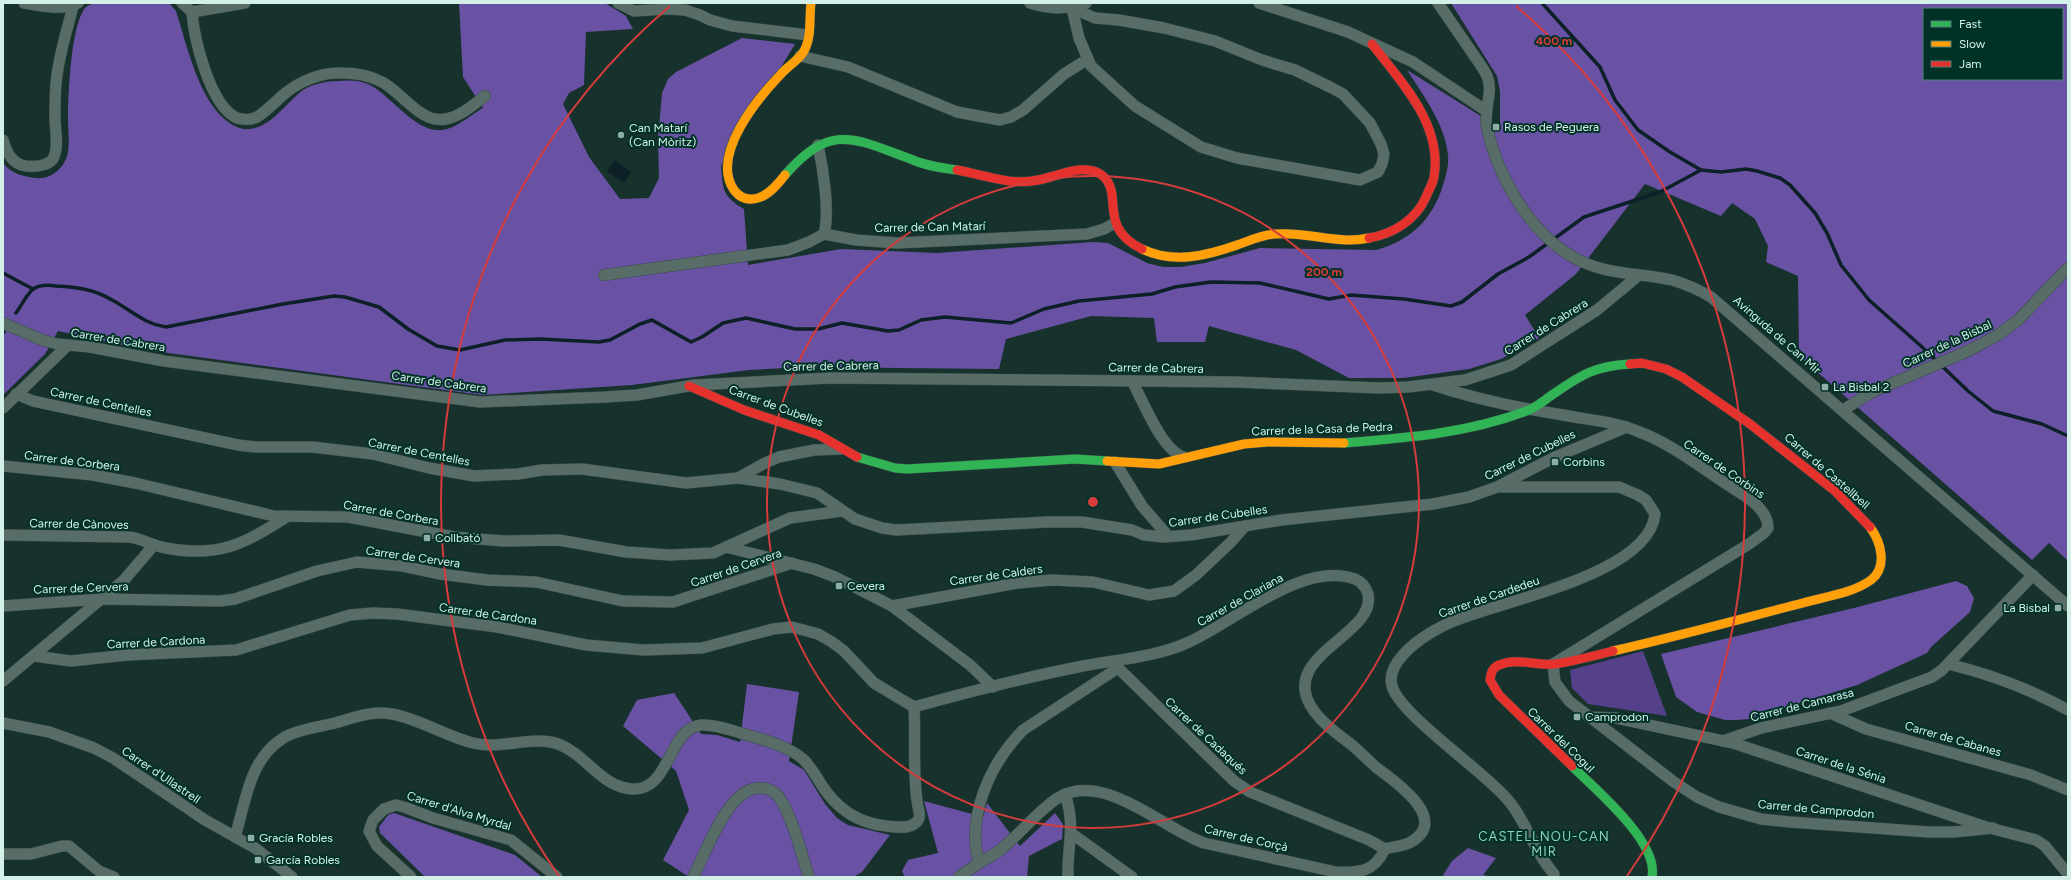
<svg xmlns="http://www.w3.org/2000/svg" width="2071" height="880" viewBox="0 0 2071 880" font-family="Figtree,sans-serif">
  <style>
    .green { fill: #55418a }
    .forest { fill: #6952a4; fill-rule: evenodd }
    .water { fill: #0d1f27 }
    .lines { fill: none; stroke-linecap: round; stroke-linejoin: round }
    .stream { stroke: #0d1f27; stroke-width: 3.5 }
    .street-casing { stroke: #374c47; stroke-width: 12 }
    .fast-casing { stroke: #374c47; stroke-width: 10 }
    .slow-casing { stroke: #374c47; stroke-width: 10 }
    .jam-casing { stroke: #374c47; stroke-width: 10 }
    .street { stroke: #586d68; stroke-width: 11 }
    .fast { stroke: #30b455; stroke-width: 9 }
    .slow { stroke: #ff9f0a; stroke-width: 9 }
    .jam { stroke: #e5322d; stroke-width: 9 }
    .ring { fill: none; stroke: #d63c3b; stroke-width: 2 }
    .poi-dot { fill: #91aea6; stroke: #003228; stroke-width: 1.5 }
    .labels { text-anchor: middle; stroke-width: 4; stroke-linejoin: round; paint-order: stroke }
    .poi-label { font-size: 12px; fill: #d3f1e8; stroke: #003228; text-anchor: start }
    .street-label { font-size: 12px; fill: #d3f1e8; stroke: #003228 }
    .neighbourhood-label { font-size: 13px; letter-spacing: 1px; fill: #90cdbc; stroke: #003228 }
    .centre { fill: #d63c3b; stroke: #003228; stroke-width: 2 }
    .ring-label { font-size: 12px; text-anchor: middle; font-weight: bold; fill: #d63c3b; stroke: #003228; stroke-width: 4; stroke-linejoin: round; paint-order: stroke }
  </style>
  <rect width="100%" height="100%" fill="#17312c"/>
  <!-- green -->
  <path class="green" d="M1643,651L1667,716L1588,704L1572,688L1570,670Z"/>
  <!-- forest -->
  <g class="forest">
    <path d="M96,3H169L176,11C187,45 199,104 231,124C261,143 283,105 303,90C312,84 328,81 338,81C348,80 359,80 368,84C392,95 418,138 447,129C459,126 472,114 483,108L463,77L459,3H605L626,16L633,29L586,32L584,85L569,93L563,104L589,157L620,199L649,198L659,178L658,139L662,93L668,79L676,72L742,38L795,44L721,166C723,190 722,196 744,209L748,265L841,249L937,253L1093,242L1108,243L1147,263L1163,267H1181L1205,263L1260,248L1376,250C1410,241 1433,219 1443,185C1446,176 1449,165 1448,155C1445,124 1423,95 1407,70L1500,128V91L1497,76L1451,3H2068V561L2049,543L2032,560L1799,356L1798,276L1766,262L1768,246L1755,219L1732,203L1721,216L1645,184L1576,274L1525,315L1539,338L1501,359L1469,369L1403,378H1349L1296,350L1209,326L1205,342H1157L1154,318L1091,316L1006,339L999,369L804,367L749,370L632,385L482,395L146,350L58,331L45,354L3,395V163C12,174 22,176 35,178C47,180 60,172 65,161C71,150 68,131 68,119C68,95 71,25 85,8C88,5 92,4 96,3ZM1924,9H2062V79H1924Z"/>
    <path d="M1956,581L1967,586L1974,598L1970,612L1931,647L1927,653L1857,685L1749,719L1736,720H1725L1697,712L1676,697L1661,654L1854,608Z"/>
    <path d="M747,684L799,692L789,761L804,770L825,804L837,818L848,825L890,835L862,872L853,877H689L663,860L689,810L676,771L623,726L637,700L674,693L701,734L717,735L740,742Z"/>
    <path d="M924,801L983,817L987,803L1020,846L1055,813L1063,824L1062,839L1029,856L1027,877H905L902,871L908,860L938,853Z"/>
    <path d="M394,813L515,855L542,877H425L380,833L379,827L388,815Z"/>
    <path d="M1468,848L1496,858L1483,875L1494,877H1442L1452,861Z"/>
  </g>
  <!-- water -->
  <path class="water" d="M615,160L631,172L624,183L607,171Z"/>
  <g class="lines">
    <!-- stream -->
    <g class="stream">
      <path d="M1542,3L1600,67L1615,100L1638,130L1670,152L1701,170L1721,172L1746,169L1757,171L1780,178L1790,185L1815,213L1827,233L1841,265L1869,300L1921,346L1968,391L1993,411L2042,424L2068,436"/>
      <path d="M3,273L33,289"/>
      <path d="M16,313C21,306 26,296 32,290C38,285 49,285 56,286C76,287 94,289 112,300C131,310 144,324 166,327L283,304L334,296L345,297L379,307L408,329L437,346L460,350L505,340L540,339L599,342L610,340L640,324L652,320L691,342L702,337L723,323L746,318L795,329H818L842,323L888,331L899,330L921,320L945,317L1011,323L1044,309L1079,301L1152,294L1175,287L1211,282L1260,283L1329,299L1351,295L1404,299L1451,306L1462,302L1498,274L1529,257L1584,217L1660,192L1701,170"/>
      <path d="M3,333L4,332"/>
    </g>
    <defs>
      <g id="street">
        <path d="M24,3C41,6 62,11 78,3"/>
        <path d="M182,3L192,12C194,39 210,106 237,118C243,120 252,120 257,117C267,111 275,102 283,95C298,82 321,72 341,73C355,73 369,75 382,82C402,92 420,124 446,119C461,116 473,105 485,96"/>
        <path d="M618,3L634,11L666,9L685,10L700,15L710,20L732,26L808,35"/>
        <path d="M1030,3C1052,10 1065,9 1086,3"/>
        <path d="M1259,3L1348,32L1413,62L1485,110"/>
        <path d="M1438,3C1449,19 1460,35 1471,51C1476,59 1483,67 1487,76C1494,92 1483,109 1487,127C1497,175 1529,232 1573,257C1606,276 1637,272 1672,280C1686,284 1699,290 1711,297L2068,606"/>
        <path d="M1072,8L1095,18L1119,20L1164,28L1215,41L1262,60L1295,70L1330,87L1343,94L1357,109L1370,123L1381,144L1384,154L1382,164L1378,172L1360,180L1237,158L1201,147L1135,106L1091,66L1079,38Z"/>
        <path d="M192,12L245,3"/>
        <path d="M800,56L848,67L957,112L1000,120L1011,117L1023,110L1064,74L1088,59"/>
        <path d="M3,140C7,153 12,164 26,166C35,167 50,166 54,157C59,145 55,130 55,118C55,106 55,95 56,84C58,57 67,31 73,6"/>
        <path d="M818,145C823,168 830,212 824,234"/>
        <path d="M604,275L788,250L809,242L824,234L856,240L897,243L1087,234L1104,229L1115,223"/>
        <path d="M3,323L42,340L57,344L90,347L164,361L480,402L605,397L637,395L694,385L830,378L1236,382L1379,388L1408,387L1465,380L1511,365L1597,310L1638,276"/>
        <path d="M1132,381C1143,401 1162,451 1184,457"/>
        <path d="M1433,385C1475,399 1519,408 1563,415C1588,420 1613,421 1637,431C1670,443 1699,466 1728,485C1743,495 1768,507 1768,528L1764,533L1749,544L1553,664L1555,682L1569,701L1674,782L1697,797L1719,807L1761,819L1790,822L1929,832H1954L1993,828"/>
        <path d="M16,394L33,401L238,445L255,447H312L373,454L429,468L474,476L518,474L542,470L582,469L686,483L738,478L765,463L779,457L814,450L841,449"/>
        <path d="M3,408L68,345"/>
        <path d="M1843,410L1872,392L1968,351L1998,335L2018,320L2068,268"/>
        <path d="M1115,462L1142,506L1168,536"/>
        <path d="M3,466L93,475L135,483L274,516L348,517L454,537L504,541L559,540L626,552L670,555L713,553L790,518L842,511"/>
        <path d="M738,478L780,484L817,493L855,519L882,528L897,530L1047,522H1082L1132,530L1144,535L1164,537L1191,535L1281,520L1433,504L1469,497L1497,487L1555,457L1627,427"/>
        <path d="M1501,487H1619L1638,495L1646,500L1655,514C1649,576 1497,601 1449,623C1432,631 1415,641 1402,656C1395,664 1389,675 1392,686C1400,715 1484,771 1508,800C1527,822 1534,852 1554,874"/>
        <path d="M3,535C45,536 86,536 128,537C142,538 153,546 166,548C219,558 244,544 288,516"/>
        <path d="M726,547L814,569L835,577L892,606L970,665L993,687"/>
        <path d="M3,606L102,599L220,601L235,599L317,571L357,562L402,566L440,574L487,580L536,582L623,601L673,602L792,563"/>
        <path d="M892,606L1018,583L1052,580L1093,582L1149,595L1174,591L1196,575L1231,542L1245,526"/>
        <path d="M34,656L71,661L127,655L236,650L350,615L373,613L397,614L497,627L586,645L644,650L702,648L773,629L792,627L818,634L832,642L844,651L874,683L914,707"/>
        <path d="M1113,663L1234,781L1250,792L1369,840L1385,849"/>
        <path d="M1948,664C1990,674 2030,689 2068,710"/>
        <path d="M1118,668L1023,730C990,764 966,816 979,863C986,859 994,855 1000,850C1020,834 1035,814 1056,799C1101,768 1163,829 1204,843L1336,872C1360,873 1374,872 1385,849"/>
        <path d="M3,681L124,580L154,545"/>
        <path d="M914,707C968,692 1023,678 1078,667C1113,660 1158,657 1189,642C1234,622 1303,560 1355,579C1362,582 1366,587 1368,594C1377,636 1274,656 1314,711C1324,725 1339,735 1352,745C1361,753 1369,761 1377,768C1396,782 1452,821 1409,843C1402,846 1393,847 1385,849"/>
        <path d="M1830,713L1866,729L2031,775L2068,790"/>
        <path d="M1589,717L1616,718L1733,743L1986,827L2036,840L2045,846L2068,874"/>
        <path d="M3,723L49,732L94,748L113,758L205,820L255,848L292,877"/>
        <path d="M1723,741L1761,728L1841,711L1932,677L1942,670L2033,575"/>
        <path d="M1065,794C1076,826 1067,846 1068,877"/>
        <path d="M1071,833L1132,877"/>
        <path d="M235,837C246,801 249,758 285,737C299,729 319,727 335,723C353,718 373,710 392,714C420,719 445,736 473,743C500,750 533,735 558,744C586,754 600,786 631,789C671,792 667,729 701,725C716,724 733,731 747,735C766,740 790,747 804,760C811,767 816,776 821,784C836,808 857,823 886,826C895,827 907,829 914,824C921,820 920,814 918,807C912,775 916,740 914,707"/>
        <path d="M3,854H31L62,846H69L99,871L114,877"/>
        <path d="M411,877L377,846L369,831L373,820L384,809L396,805L404,807L433,818L511,840L557,877"/>
        <path d="M693,877C706,853 728,787 760,788C768,788 774,791 779,797C793,818 801,853 809,877"/>
        <path d="M959,877L979,863"/>
      </g>
      <g id="fast">
        <path d="M785,175C832,121 855,139 913,160C927,166 942,168 957,170"/>
        <path d="M1344,443C1407,438 1470,433 1529,410C1538,406 1547,398 1555,393C1582,374 1596,366 1630,364"/>
        <path d="M857,457L895,468L907,469L1075,459L1107,461"/>
        <path d="M1572,766C1596,790 1659,842 1652,877"/>
      </g>
      <g id="slow">
        <path d="M785,175C778,184 769,195 758,198C748,201 740,198 734,190C710,155 758,98 781,74C788,66 799,60 804,51C812,37 809,18 811,3"/>
        <path d="M1142,249C1173,264 1206,256 1237,245C1249,241 1261,235 1275,234C1306,231 1338,245 1369,238"/>
        <path d="M1107,461L1159,464L1244,444L1268,442L1344,443"/>
        <path d="M1613,651C1675,637 1737,620 1799,604C1821,597 1852,594 1871,580C1888,567 1881,542 1870,527"/>
      </g>
      <g id="jam">
        <path d="M957,170C984,175 1011,186 1038,180C1057,177 1086,161 1103,176C1124,195 1097,227 1142,249"/>
        <path d="M1369,238C1393,234 1416,220 1426,197C1428,191 1433,184 1434,177C1443,125 1402,83 1372,44"/>
        <path d="M1630,364L1642,363L1666,369L1682,377L1750,424L1835,491L1870,527"/>
        <path d="M689,386L744,410L819,435L857,457"/>
        <path d="M1572,766L1499,695L1490,680C1491,673 1492,668 1499,665C1517,657 1536,666 1555,664C1574,661 1594,656 1613,651"/>
      </g>
    </defs>
    <!-- street casing -->
    <use href="#street" class="street-casing"/>
    <!-- fast casing -->
    <use href="#fast" class="fast-casing"/>
    <!-- slow casing -->
    <use href="#slow" class="slow-casing"/>
    <!-- jam casing -->
    <use href="#jam" class="jam-casing"/>
    <!-- street -->
    <use href="#street" class="street"/>
    <!-- fast -->
    <use href="#fast" class="fast"/>
    <!-- slow -->
    <use href="#slow" class="slow"/>
    <!-- jam -->
    <use href="#jam" class="jam"/>
  </g>
  <!-- distance rings -->
  <g class="ring">
    <circle cx="1093" cy="502" r="326"/>
    <path d="M559 876A652 652 0 0 1 670 6M1516 6A652 652 0 0 1 1627 876"/>
  </g>
  <!-- markers -->
  <g class="poi-dot">
    <rect x="1492" y="123" width="8" height="8" rx="2"/>
    <circle cx="621" cy="135" r="4"/>
    <rect x="1821" y="383" width="8" height="8" rx="2"/>
    <rect x="1551" y="458" width="8" height="8" rx="2"/>
    <rect x="423" y="534" width="8" height="8" rx="2"/>
    <rect x="835" y="582" width="8" height="8" rx="2"/>
    <rect x="2054" y="604" width="8" height="8" rx="2"/>
    <rect x="1573" y="713" width="8" height="8" rx="2"/>
    <rect x="247" y="834" width="8" height="8" rx="2"/>
    <rect x="254" y="856" width="8" height="8" rx="2"/>
  </g>
  <g class="labels">
    <!-- poi labels -->
    <g class="poi-label">
      <text x="1504" y="131">Rasos de Peguera</text>
      <text x="629" y="132">Can Matarí<tspan x="629" dy="14">(Can Mòritz)</tspan></text>
      <text x="1833" y="391">La Bisbal 2</text>
      <text x="1563" y="466">Corbins</text>
      <text x="435" y="542">Collbató</text>
      <text x="847" y="590">Cevera</text>
      <text x="2050" y="612" text-anchor="end">La Bisbal</text>
      <text x="1585" y="721">Camprodon</text>
      <text x="259" y="842">Gracía Robles</text>
      <text x="266" y="864">García Robles</text>
    </g>
    <!-- street labels -->
    <g class="street-label">
      <text transform="translate(930 227) rotate(-1)" y="4">Carrer de Can Matarí</text>
      <text transform="translate(1546 327) rotate(-32)" y="4">Carrer de Cabrera</text>
      <text transform="translate(1777 335) rotate(41)" y="4">Avinguda de Can Mir</text>
      <text transform="translate(118 340) rotate(9)" y="4">Carrer de Cabrera</text>
      <text transform="translate(1947 344) rotate(-25)" y="4">Carrer de la Bisbal</text>
      <text transform="translate(831 366) rotate(-1)" y="4">Carrer de Cabrera</text>
      <text transform="translate(1156 368) rotate(1)" y="4">Carrer de Cabrera</text>
      <text transform="translate(439 382) rotate(8)" y="4">Carrer de Cabrera</text>
      <text transform="translate(101 402) rotate(12)" y="4">Carrer de Centelles</text>
      <text transform="translate(776 406) rotate(20)" y="4">Carrer de Cubelles</text>
      <text transform="translate(1322 429) rotate(-2)" y="4">Carrer de la Casa de Pedra</text>
      <text transform="translate(419 452) rotate(11)" y="4">Carrer de Centelles</text>
      <text transform="translate(1530 455) rotate(-26)" y="4">Carrer de Cubelles</text>
      <text transform="translate(72 461) rotate(7)" y="4">Carrer de Corbera</text>
      <text transform="translate(1724 469) rotate(34)" y="4">Carrer de Corbins</text>
      <text transform="translate(1827 471) rotate(41)" y="4">Carrer de Castellbell</text>
      <text transform="translate(391 513) rotate(10)" y="4">Carrer de Corbera</text>
      <text transform="translate(1218 516) rotate(-8)" y="4">Carrer de Cubelles</text>
      <text transform="translate(79 524) rotate(1)" y="4">Carrer de Cànoves</text>
      <text transform="translate(413 557) rotate(8)" y="4">Carrer de Cervera</text>
      <text transform="translate(736 568) rotate(-19)" y="4">Carrer de Cervera</text>
      <text transform="translate(996 575) rotate(-8)" y="4">Carrer de Calders</text>
      <text transform="translate(81 588) rotate(-2)" y="4">Carrer de Cervera</text>
      <text transform="translate(1489 597) rotate(-19)" y="4">Carrer de Cardedeu</text>
      <text transform="translate(1240 600) rotate(-29)" y="4">Carrer de Clariana</text>
      <text transform="translate(488 614) rotate(8)" y="4">Carrer de Cardona</text>
      <text transform="translate(156 642) rotate(-3)" y="4">Carrer de Cardona</text>
      <text transform="translate(1802 705) rotate(-14)" y="4">Carrer de Camarasa</text>
      <text transform="translate(1206 736) rotate(43)" y="4">Carrer de Cadaqués</text>
      <text transform="translate(1953 739) rotate(16)" y="4">Carrer de Cabanes</text>
      <text transform="translate(1561 740) rotate(44)" y="4">Carrer del Cogul</text>
      <text transform="translate(1841 765) rotate(18)" y="4">Carrer de la Sénia</text>
      <text transform="translate(161 775) rotate(34)" y="4">Carrer d'Ullastrell</text>
      <text transform="translate(1816 809) rotate(5)" y="4">Carrer de Camprodon</text>
      <text transform="translate(459 811) rotate(17)" y="4">Carrer d'Alva Myrdal</text>
      <text transform="translate(1246 838) rotate(13)" y="4">Carrer de Corçà</text>
    </g>
    <!-- neighbourhood labels -->
    <g class="neighbourhood-label">
      <text x="1544" y="841">CASTELLNOU-CAN<tspan x="1544" dy="15">MIR</tspan></text>
    </g>
  </g>
  <circle cx="1093" cy="502" r="6" class="centre"/>
  <g class="ring-label">
    <text x="1554" y="45">400 m</text>
    <text x="1324" y="276">200 m</text>
  </g>
  <!-- border -->
  <rect width="2071" height="880" fill="none" stroke="#d3f1e8" stroke-width="8"/>
  <!-- legend -->
  <rect x="1923" y="8" width="140" height="72" fill="#003228" stroke="#547e75"/>
  <rect x="1931" y="21" width="20" height="6" fill="#30b455" stroke="#547e75"/>
  <text x="1959" y="28" font-size="12" fill="#d3f1e8">Fast</text>
  <rect x="1931" y="41" width="20" height="6" fill="#ff9f0a" stroke="#547e75"/>
  <text x="1959" y="48" font-size="12" fill="#d3f1e8">Slow</text>
  <rect x="1931" y="61" width="20" height="6" fill="#e5322d" stroke="#547e75"/>
  <text x="1959" y="68" font-size="12" fill="#d3f1e8">Jam</text>
</svg>
